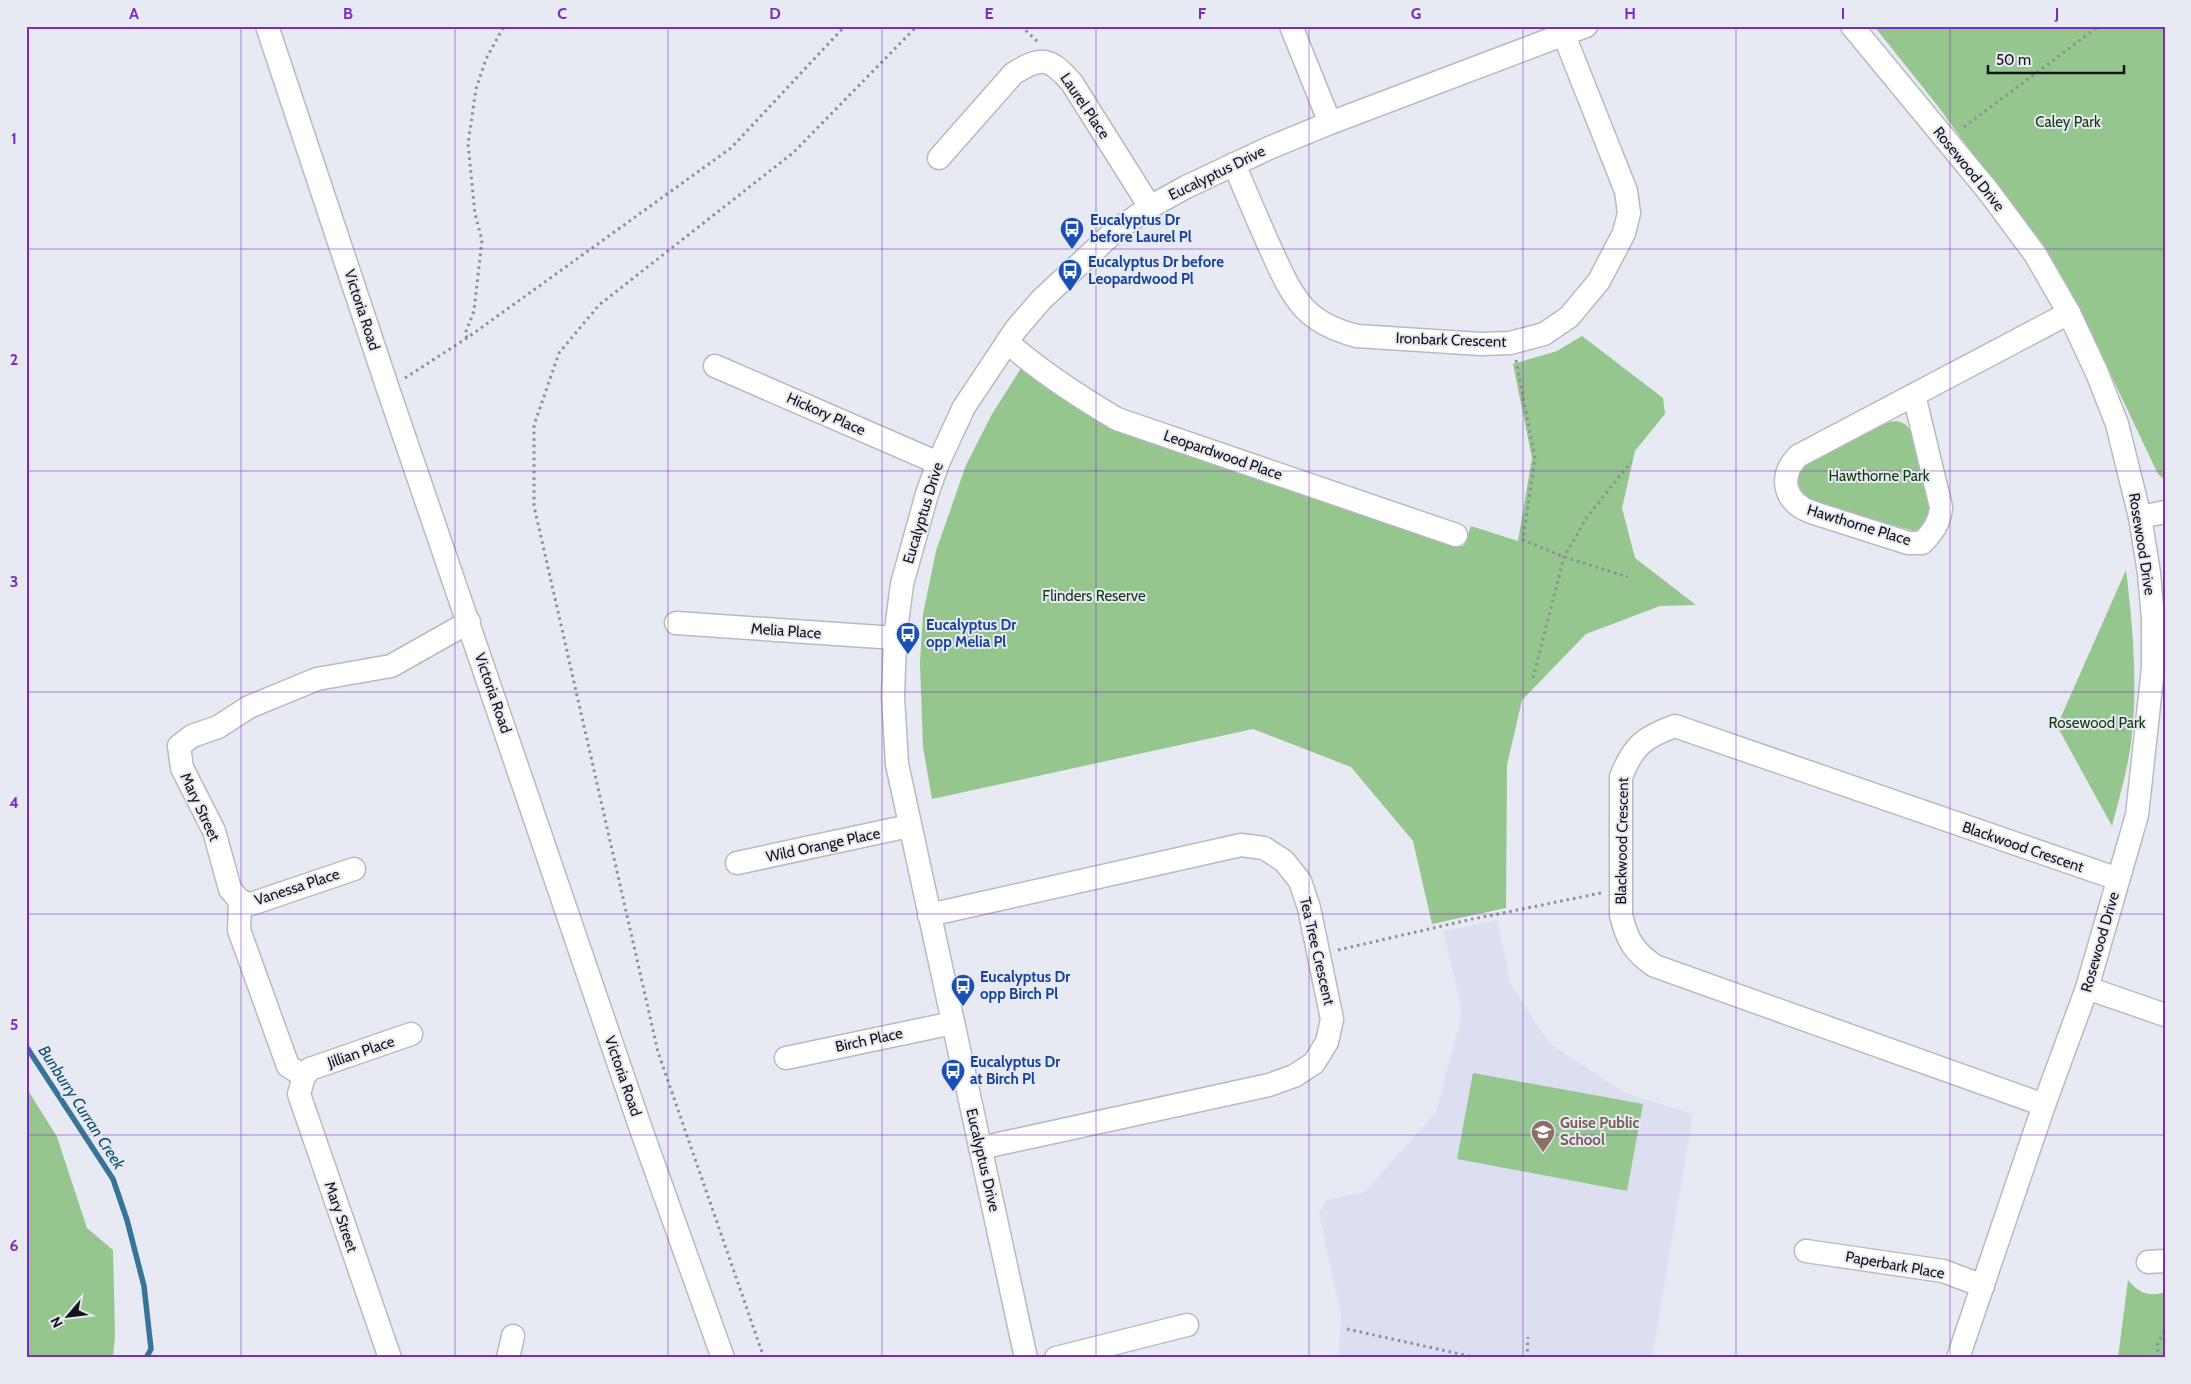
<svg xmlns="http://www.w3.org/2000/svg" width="2191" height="1384" viewBox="0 0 2191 1384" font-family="Cabin,sans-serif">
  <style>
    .built { fill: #dcdff0 }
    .green { fill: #94c68d }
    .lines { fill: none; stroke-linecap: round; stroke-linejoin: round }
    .stream { stroke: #377497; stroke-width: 5.5 }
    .minor-casing { stroke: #b8bac3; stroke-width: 25 }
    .path { stroke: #8e8f97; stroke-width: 3; stroke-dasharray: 2.5 4; stroke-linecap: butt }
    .minor { stroke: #fff; stroke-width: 22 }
    .grid { fill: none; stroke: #7b2cbf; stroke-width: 1; stroke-opacity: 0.55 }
    .labels { text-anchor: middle; stroke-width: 4; stroke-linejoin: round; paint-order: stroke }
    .street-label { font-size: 15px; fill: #141418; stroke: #e7e9f3 }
    .park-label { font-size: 15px; fill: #12390d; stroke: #e7e9f3 }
    .transit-label { font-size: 15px; font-weight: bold; fill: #164399; stroke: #e7e9f3; text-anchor: start }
    .education-label { font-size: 15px; font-weight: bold; fill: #785e54; stroke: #e7e9f3; text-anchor: start }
    .water-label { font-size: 16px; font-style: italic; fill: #064e6f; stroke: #e7e9f3 }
    .neatline { fill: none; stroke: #7b2cbf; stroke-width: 2 }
    .grid-label { font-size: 16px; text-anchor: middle; font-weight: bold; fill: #7b2cbf }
  </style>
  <rect width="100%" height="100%" fill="#e7e9f3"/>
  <!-- built -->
  <path class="built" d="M1497,920L1511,985L1549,1043L1625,1093L1693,1114L1652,1358H1339L1341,1315L1319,1213L1327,1200L1365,1192L1436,1112L1462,1014L1444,931Z"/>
  <!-- green -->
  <g class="green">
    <path d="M1874,26H2165V480L2158,474L2092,335L2056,269L1937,105Z"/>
    <path d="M1582,336L1663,398L1665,414L1635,451L1622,508L1635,558L1696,605L1660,606L1586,634L1522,700L1507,765L1506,908L1432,924L1413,841L1351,767L1253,729L932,799L923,747L920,663L923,614L936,551L966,465L992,414L1023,365L1158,445L1464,546L1471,526L1518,541L1532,458L1513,364L1557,351Z"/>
    <path d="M1897,421L1905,424L1913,432L1931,512L1924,527L1914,531L1811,502C1796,492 1794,478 1806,464L1889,422Z"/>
    <path d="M2126,570C2133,627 2138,686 2131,743C2127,772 2119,799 2112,826L2057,726Z"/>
    <path d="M1473,1073L1643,1104L1627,1191L1457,1159Z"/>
    <path d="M26,1087L57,1137L87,1228L113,1250L115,1335L113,1358H26Z"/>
    <path d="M2128,1280C2138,1292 2149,1298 2165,1292V1358H2118Z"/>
  </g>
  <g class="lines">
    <!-- stream -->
    <path class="stream" d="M26,1046L113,1179L127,1220L144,1286L151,1349L146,1358"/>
    <defs>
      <g id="minor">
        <path d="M267,26L388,389L642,1132L723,1358"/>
        <path d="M1291,26L1330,123"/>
        <path d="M1852,26L1989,192L2035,254L2069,313L2097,373L2117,424L2140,517L2149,573L2153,619V668L2137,815L2087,988L2044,1105L1958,1358"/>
        <path d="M939,158L1013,74C1042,55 1050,58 1072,83L1150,207"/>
        <path d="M1234,164C1245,190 1256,216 1267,241C1278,264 1287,289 1304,308C1318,323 1337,331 1357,336L1481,344L1510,343L1544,334L1569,317L1599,281L1624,233L1629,213L1626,191L1564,35"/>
        <path d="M1007,342C1041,372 1078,396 1117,419L1456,535"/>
        <path d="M715,366L938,463"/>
        <path d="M1914,395L1941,507C1940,522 1933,532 1922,543H1908L1811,512C1784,502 1778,477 1798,456L2069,313"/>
        <path d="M2140,517L2165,512"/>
        <path d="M676,623L895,638"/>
        <path d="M737,863L909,826"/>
        <path d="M240,901L251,904L354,869"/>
        <path d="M929,915L1241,845L1264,848L1284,861L1300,881L1309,908L1332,1019L1327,1042L1314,1063L1294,1076L1269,1085L980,1148"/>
        <path d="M2087,988L2165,1015"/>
        <path d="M786,1058L953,1023"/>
        <path d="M304,1076L288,1066L239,930L240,901L230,889L214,831L182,768L179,746L192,736L218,727L249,707L317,679L391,666L469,622"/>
        <path d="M2044,1105L1655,966C1634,952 1627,940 1621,915V777C1633,746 1644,737 1675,726L2118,879"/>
        <path d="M1806,1251L1943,1271L1983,1286"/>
        <path d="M2148,1262L2165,1261"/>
        <path d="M390,1358L299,1094L304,1076L310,1069L411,1034"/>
        <path d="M508,1358L513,1336"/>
        <path d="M1026,1358L897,764L893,697L895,638L902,584L927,494L938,463L964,407L1016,329L1041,300L1115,231L1150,207L1186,187L1269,148L1330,123L1586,26"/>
        <path d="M1056,1358L1187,1325"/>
      </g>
    </defs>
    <!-- minor casing -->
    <use href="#minor" class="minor-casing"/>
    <!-- path -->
    <g class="path">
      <path d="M1021,26L1039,43"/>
      <path d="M1964,127L2099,26"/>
      <path d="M467,338L465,334L474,311L482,240L475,214L468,144L476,89L486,59L504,26"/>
      <path d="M1516,360L1535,458L1523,540L1564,557L1628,577"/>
      <path d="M405,378L467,338L731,148L845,26"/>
      <path d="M1533,678L1564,557L1587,517L1631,462"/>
      <path d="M2076,727L2127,730"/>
      <path d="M1338,950L1468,920L1601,893"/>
      <path d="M1347,1329L1478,1358"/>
      <path d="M764,1358L658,1052L534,506V425L559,353L599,305L794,152L917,26"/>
      <path d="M1527,1358L1528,1337"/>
      <path d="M2159,1358L2157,1345L2165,1330"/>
    </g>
    <!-- minor -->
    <use href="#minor" class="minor"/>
  </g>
  <!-- grid -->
  <path class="grid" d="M241,26V1358M455,26V1358M668,26V1358M882,26V1358M1096,26V1358M1309,26V1358M1523,26V1358M1736,26V1358M1950,26V1358M26,249H2165M26,471H2165M26,692H2165M26,914H2165M26,1135H2165"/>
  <!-- icons -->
  <defs>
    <symbol id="bus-pin" viewBox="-11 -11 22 30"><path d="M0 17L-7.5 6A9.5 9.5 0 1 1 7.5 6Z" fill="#1a4fb4" stroke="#e7e9f3"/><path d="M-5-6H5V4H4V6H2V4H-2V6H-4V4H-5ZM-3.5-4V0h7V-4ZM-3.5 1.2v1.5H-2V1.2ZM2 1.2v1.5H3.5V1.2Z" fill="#fff"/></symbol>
    <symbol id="school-pin" viewBox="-11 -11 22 30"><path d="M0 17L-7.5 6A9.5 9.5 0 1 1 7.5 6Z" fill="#8d6e63" stroke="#e7e9f3"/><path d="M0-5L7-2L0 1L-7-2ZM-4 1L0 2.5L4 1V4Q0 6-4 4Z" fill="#fff"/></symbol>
  </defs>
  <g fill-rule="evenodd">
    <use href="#bus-pin" x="1058" y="215" width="28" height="38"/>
    <use href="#bus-pin" x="1056" y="257" width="28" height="38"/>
    <use href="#bus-pin" x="894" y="620" width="28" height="38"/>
    <use href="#bus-pin" x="949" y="972" width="28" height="38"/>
    <use href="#bus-pin" x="939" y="1057" width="28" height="38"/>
    <use href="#school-pin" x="1529" y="1118" width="28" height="38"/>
  </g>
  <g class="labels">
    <!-- street labels -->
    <g class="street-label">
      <text transform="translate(1085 106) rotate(56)" y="5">Laurel Place</text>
      <text transform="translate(1969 169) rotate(51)" y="5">Rosewood Drive</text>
      <text transform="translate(1217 173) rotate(-26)" y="5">Eucalyptus Drive</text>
      <text transform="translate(362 310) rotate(72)" y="5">Victoria Road</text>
      <text transform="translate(1451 340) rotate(2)" y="5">Ironbark Crescent</text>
      <text transform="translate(826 414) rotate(24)" y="5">Hickory Place</text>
      <text transform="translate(1223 455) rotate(19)" y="5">Leopardwood Place</text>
      <text transform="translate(923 513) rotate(-73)" y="5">Eucalyptus Drive</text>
      <text transform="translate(1859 525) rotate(17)" y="5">Hawthorne Place</text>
      <text transform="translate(2142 544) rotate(81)" y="5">Rosewood Drive</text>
      <text transform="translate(786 631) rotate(4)" y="5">Melia Place</text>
      <text transform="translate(493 693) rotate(71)" y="5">Victoria Road</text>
      <text transform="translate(200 807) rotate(65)" y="5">Mary Street</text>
      <text transform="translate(1622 841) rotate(-89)" y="5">Blackwood Crescent</text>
      <text transform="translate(823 845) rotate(-12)" y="5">Wild Orange Place</text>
      <text transform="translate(2023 847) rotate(19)" y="5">Blackwood Crescent</text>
      <text transform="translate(297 887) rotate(-18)" y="5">Vanessa Place</text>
      <text transform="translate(2100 942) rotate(-74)" y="5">Rosewood Drive</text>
      <text transform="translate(1317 951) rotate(77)" y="5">Tea Tree Crescent</text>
      <text transform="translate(869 1040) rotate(-12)" y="5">Birch Place</text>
      <text transform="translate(361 1052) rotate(-19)" y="5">Jillian Place</text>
      <text transform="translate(623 1076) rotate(71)" y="5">Victoria Road</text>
      <text transform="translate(983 1160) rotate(77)" y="5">Eucalyptus Drive</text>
      <text transform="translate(341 1217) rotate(71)" y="5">Mary Street</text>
      <text transform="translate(1895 1265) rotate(10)" y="5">Paperbark Place</text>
    </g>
    <!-- park labels -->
    <g class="park-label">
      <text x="2068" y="127">Caley Park</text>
      <text x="1879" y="481">Hawthorne Park</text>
      <text x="1094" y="601">Flinders Reserve</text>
      <text x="2097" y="728">Rosewood Park</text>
    </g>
    <!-- transit labels -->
    <g class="transit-label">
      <text x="1090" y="225">Eucalyptus Dr<tspan x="1090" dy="17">before Laurel Pl</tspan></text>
      <text x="1088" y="267">Eucalyptus Dr before<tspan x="1088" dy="17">Leopardwood Pl</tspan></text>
      <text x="926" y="630">Eucalyptus Dr<tspan x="926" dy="17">opp Melia Pl</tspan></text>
      <text x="980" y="982">Eucalyptus Dr<tspan x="980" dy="17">opp Birch Pl</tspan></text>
      <text x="970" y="1067">Eucalyptus Dr<tspan x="970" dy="17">at Birch Pl</tspan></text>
    </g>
    <!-- education labels -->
    <g class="education-label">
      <text x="1560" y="1128">Guise Public<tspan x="1560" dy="17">School</tspan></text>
    </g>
    <!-- water labels -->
    <g class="water-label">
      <text transform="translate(82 1107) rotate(57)" y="6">Bunburry Curran Creek</text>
    </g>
  </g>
  <!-- border -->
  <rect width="2191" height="1384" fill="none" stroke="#e7e9f3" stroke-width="55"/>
  <!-- north arrow -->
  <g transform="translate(68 1316) rotate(242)" stroke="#e7e9f3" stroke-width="4" paint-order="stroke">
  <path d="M0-4L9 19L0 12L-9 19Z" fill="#141418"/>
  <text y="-8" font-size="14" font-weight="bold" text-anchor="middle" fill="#141418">N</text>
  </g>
  <!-- scale -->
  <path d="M1988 65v8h136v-8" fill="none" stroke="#141418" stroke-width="2.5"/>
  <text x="1996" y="65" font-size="15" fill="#141418" stroke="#e7e9f3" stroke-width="4" paint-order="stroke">50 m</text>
  <rect x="28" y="28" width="2136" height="1328" class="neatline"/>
  <g class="grid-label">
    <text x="134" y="19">A</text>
    <text x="348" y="19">B</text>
    <text x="562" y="19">C</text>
    <text x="775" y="19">D</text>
    <text x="989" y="19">E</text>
    <text x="1202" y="19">F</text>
    <text x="1416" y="19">G</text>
    <text x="1630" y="19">H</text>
    <text x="1843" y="19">I</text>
    <text x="2057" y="19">J</text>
    <text x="14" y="144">1</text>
    <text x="14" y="365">2</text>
    <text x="14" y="587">3</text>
    <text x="14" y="808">4</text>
    <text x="14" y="1030">5</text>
    <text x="14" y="1251">6</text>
  </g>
</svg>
